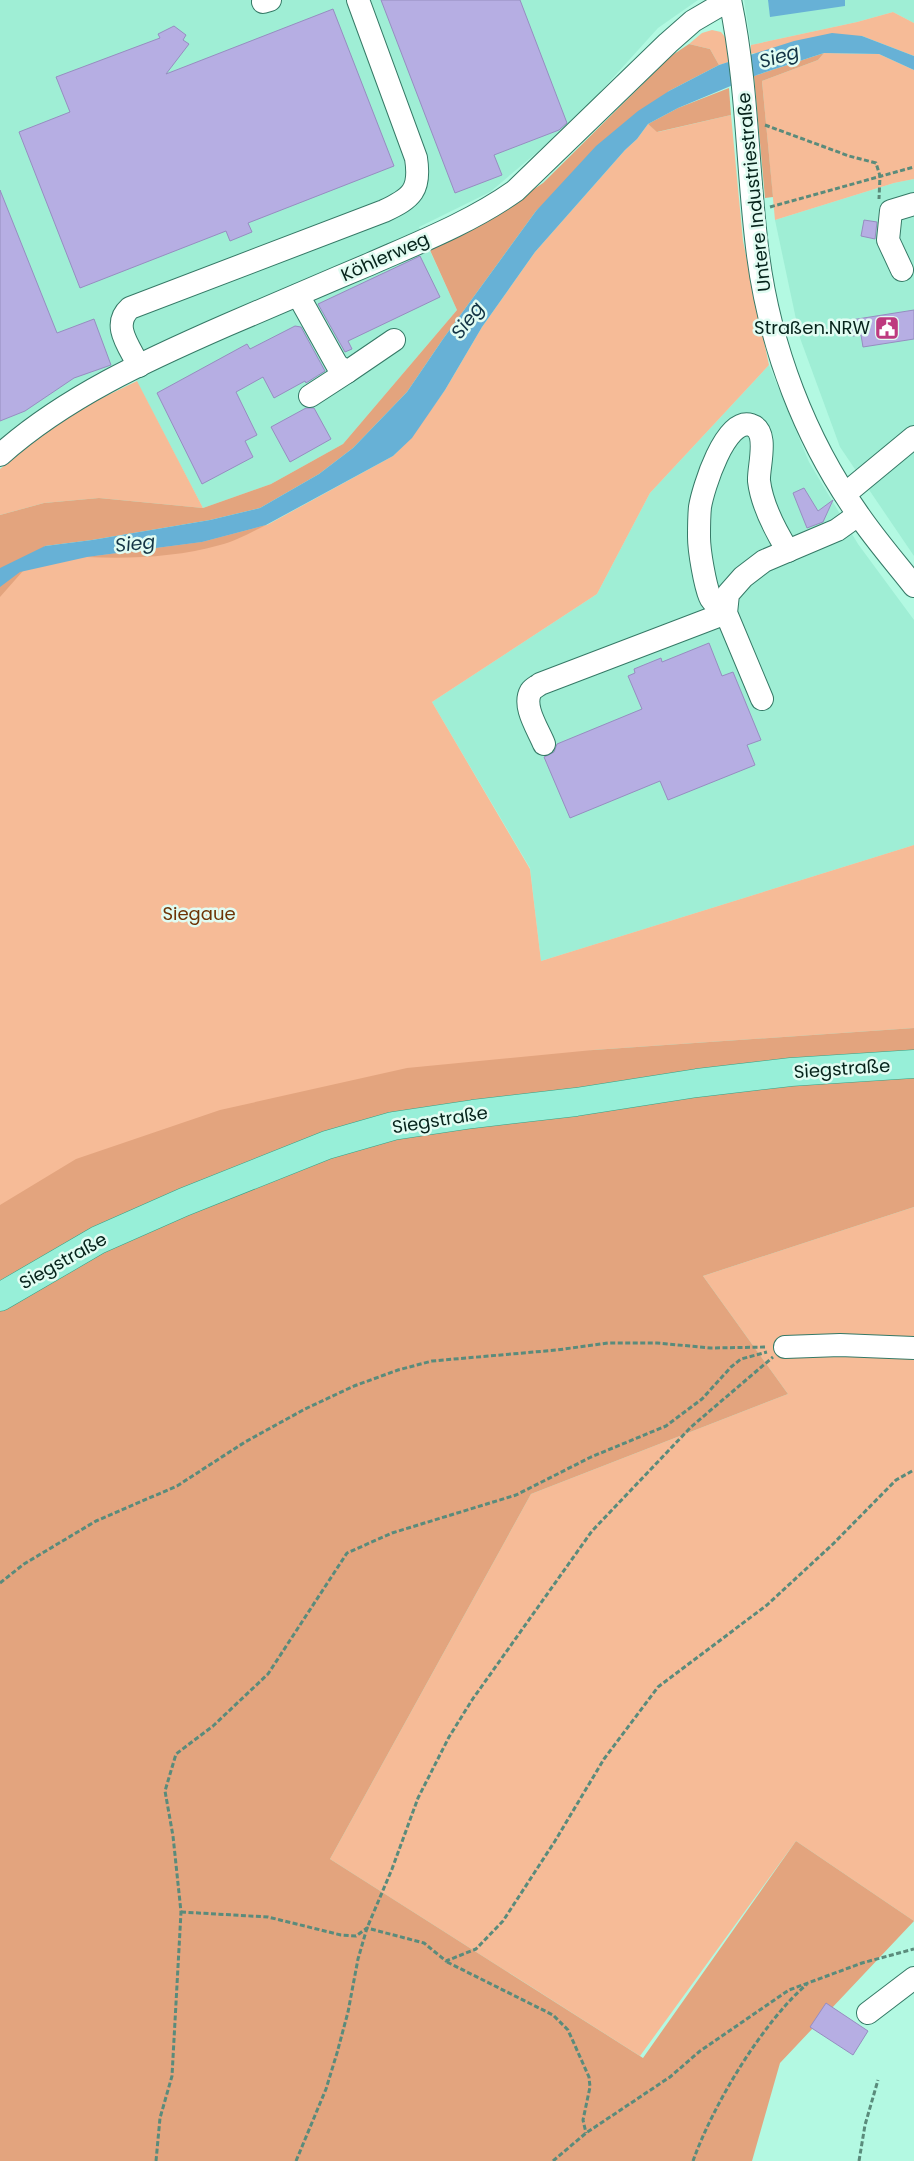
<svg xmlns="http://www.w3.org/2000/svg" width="914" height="2161" viewBox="0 0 914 2161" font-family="Poppins,sans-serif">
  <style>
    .built { fill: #9feed5 }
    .green { fill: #f6bb97 }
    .forest { fill: #e3a47e }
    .water { fill: #67b1d6 }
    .building { fill: #b6aee3; stroke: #968dc0 }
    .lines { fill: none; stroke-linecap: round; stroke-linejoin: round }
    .minor-casing { stroke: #357966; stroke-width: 24 }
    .major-casing { stroke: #37a085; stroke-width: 29 }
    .path { stroke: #5a8b7b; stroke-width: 3; stroke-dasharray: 5 2.5; stroke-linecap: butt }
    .minor { stroke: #fff; stroke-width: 22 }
    .major { stroke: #97efd8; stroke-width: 28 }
    .labels { text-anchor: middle; stroke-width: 5; stroke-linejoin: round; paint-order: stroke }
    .street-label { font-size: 18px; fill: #06231b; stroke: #e1fcf2 }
    .poi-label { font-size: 18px; fill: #06231b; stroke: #e1fcf2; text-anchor: end }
    .park-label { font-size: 18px; fill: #6d3406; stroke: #e1fcf2 }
    .water-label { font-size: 19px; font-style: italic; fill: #133445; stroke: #e1fcf2 }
  </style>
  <rect width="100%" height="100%" fill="#b3f9e2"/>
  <!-- built -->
  <g class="built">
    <path d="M0,0H698L658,28L573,122L490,192L419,227L457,310L343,444L271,484L203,508L127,363L0,446Z"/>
    <path d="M744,0H914V23L893,12L857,22L751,45Z"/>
    <path d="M914,179V556L840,447L800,338L775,220L894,183Z"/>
    <path d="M769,365L809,462L858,544L914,620V845L541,961L530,868L432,702L597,594L650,493Z"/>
  </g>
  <!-- green -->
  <g class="green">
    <path d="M893,12L914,23V56L862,36L750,54L751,45L857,22Z"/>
    <path d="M712,30L721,32L729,42V62L719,65L710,49L689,44L702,33Z"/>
    <path d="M824,53L879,54L914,70V179L894,183L775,220L762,81L818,60Z"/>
    <path d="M731,115L743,241L769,365L650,493L597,594L432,702L530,869L541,961L914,845V1028L593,1050L0,1220V563L267,525L393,456L410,439L445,390L482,327L535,252L625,150L637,139L648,124L658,132Z"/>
    <path d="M137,381L203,508L99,498L44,503L0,515V469L45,432L77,410Z"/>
    <path d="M914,1207V1921L796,1841L640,2056L330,1859L531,1494L788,1394L703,1276Z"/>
  </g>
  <!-- forest -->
  <g class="forest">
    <path d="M689,44L710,49L719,65L669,91L536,211L443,339L407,392L353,448L319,474L260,508L210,520L92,540L45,546L0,597V515L44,503L99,498L203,508L271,484L343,444L457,310L429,248L485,222L543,183L671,56Z"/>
    <path d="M824,53L818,60L762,81L773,197L765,198L754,76Z"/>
    <path d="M729,88L731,115L657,132L648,124L678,108Z"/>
    <path d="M266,525C251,532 236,541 220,545C178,557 131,559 87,557L202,542Z"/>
    <path d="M914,1028V1207L703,1276L788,1394L531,1494L330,1859L643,2058L796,1841L914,1921L780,2063L752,2161H0V1205L76,1159L220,1110L407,1068L593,1050Z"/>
  </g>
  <!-- water -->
  <g class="water">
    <path d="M768,0H845V6L770,17Z"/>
    <path d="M832,33L862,36L914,56V70L879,54L824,53L757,75L678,108L648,124L637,139L625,150L535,252L482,327L445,390L412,438L393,456L266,525L202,542L87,557L20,572L0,587V568L45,546L92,540L210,520L260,508L319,474L353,448L407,392L443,339L536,211L596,146L638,111L669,91L719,65L794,41Z"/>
  </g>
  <!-- building -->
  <g class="building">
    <path d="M381,0H520L567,123L559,130L494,155L502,175L455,193Z"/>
    <path d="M333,9L394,166L248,223L252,232L230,241L226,231L80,288L19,132L70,112L56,77L160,38L158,34L174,26L186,35L183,40L189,44L166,74Z"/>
    <path d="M0,190L57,333L94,319L111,365L74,378L25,411L0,421Z"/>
    <path d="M864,220L877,222L875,239L861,236Z"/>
    <path d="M420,256L440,297L348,341L352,349L345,352L318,304Z"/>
    <path d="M914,310V339L863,347L861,335L853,336L851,320Z"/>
    <path d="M295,326L301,327L325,371L306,383L305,381L274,398L263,377L236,392L257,435L245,441L253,457L202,484L157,393L247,344L250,349Z"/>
    <path d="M306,408H314L331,439L290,462L271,427Z"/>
    <path d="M804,488L818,511L833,500L823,522L807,528L793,493Z"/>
    <path d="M709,643L722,676L733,672L761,740L747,745L755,765L668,800L660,781L570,818L544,757L554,752L557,744L642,709L628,676L635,673L634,669L661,658L662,662Z"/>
    <path d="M826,2003L868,2031L853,2055L810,2027Z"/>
  </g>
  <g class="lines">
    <defs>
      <g id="minor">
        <path d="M730,0C748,84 747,171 758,255C770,347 805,439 858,514C875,539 895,562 914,586"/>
        <path d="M263,2L270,0"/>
        <path d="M902,270L888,240L891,211L914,204"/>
        <path d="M298,295L337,365L347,372L394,340"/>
        <path d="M139,366C129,346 111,325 130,308L384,211C412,198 421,190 416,158L358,0"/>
        <path d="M310,396L347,372"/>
        <path d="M0,455C65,397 147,360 227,325C274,305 322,284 370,264C420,242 471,222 515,191L668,43L693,21L729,0"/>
        <path d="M845,494L914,437"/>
        <path d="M762,699L726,613L728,594L743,577L764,561L837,530L858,515"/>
        <path d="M544,744C538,729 522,706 531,691C533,688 538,686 540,684L726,613C721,608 712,603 710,597C705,585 699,551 699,537C699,528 699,516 700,507C703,489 725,417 751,425C770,431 758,467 759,481C762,506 775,530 788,551"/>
        <path d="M785,1347L840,1345L914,1348"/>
        <path d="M868,2013L914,1978"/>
      </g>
      <path id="major" d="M0,1297L98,1240L184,1202L327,1145L393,1126L473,1114L576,1102L697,1083L791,1072L914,1064"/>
    </defs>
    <!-- minor casing -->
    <use href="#minor" class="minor-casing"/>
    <!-- major casing -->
    <use href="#major" class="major-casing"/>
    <!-- path -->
    <g class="path">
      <path d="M765,125L849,156L876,163L880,176L879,199"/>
      <path d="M770,207L914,167"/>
      <path d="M0,1583L24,1564L96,1521L177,1486L245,1442L305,1409L354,1386L398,1370L432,1361L557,1350L608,1343H657L711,1348L767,1347"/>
      <path d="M181,1912L268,1917L341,1935L356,1936L367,1928L424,1943L446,1961L476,1949L503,1921L555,1841L604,1759L658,1687L767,1605L833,1544L896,1480L914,1470"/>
      <path d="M447,1962L553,2015L568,2030L589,2077L590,2087L583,2120L586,2133"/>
      <path d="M156,2161L160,2118L172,2076L181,1912L173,1836L165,1791L176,1754L213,1726L268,1674L347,1553L392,1533L516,1495L591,1457L666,1426L702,1399L731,1367L741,1359L767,1352"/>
      <path d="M296,2161L326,2089L337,2053L348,2012L358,1959L367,1928L392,1869L418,1798L449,1737L472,1700L592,1531L691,1427L773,1357"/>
      <path d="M553,2161L586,2133L670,2077L700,2051L789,1990L862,1963L914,1949"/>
      <path d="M693,2161C713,2105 762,2023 807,1984"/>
      <path d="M859,2161L865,2125L878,2080"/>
    </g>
    <!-- minor -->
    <use href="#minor" class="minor"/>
    <!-- major -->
    <use href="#major" class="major"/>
  </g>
  <!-- icons -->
  <defs>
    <symbol id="civic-square" viewBox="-11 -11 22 22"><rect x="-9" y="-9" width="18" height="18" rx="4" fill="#be3a7f" stroke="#e1fcf2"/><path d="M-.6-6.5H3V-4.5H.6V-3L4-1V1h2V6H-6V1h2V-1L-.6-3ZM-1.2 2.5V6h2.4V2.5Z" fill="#fff"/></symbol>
  </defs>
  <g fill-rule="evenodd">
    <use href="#civic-square" x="873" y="314" width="28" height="28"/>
  </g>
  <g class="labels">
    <!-- street labels -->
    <g class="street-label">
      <text transform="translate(754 192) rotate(-96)" y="6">Untere Industriestraße</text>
      <text transform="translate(385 257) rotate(-24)" y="6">Köhlerweg</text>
      <text transform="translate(842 1069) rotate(-4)" y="6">Siegstraße</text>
      <text transform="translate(440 1120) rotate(-9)" y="6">Siegstraße</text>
      <text transform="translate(63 1261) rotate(-29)" y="6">Siegstraße</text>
    </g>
    <!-- poi labels -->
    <g class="poi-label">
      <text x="870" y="334">Straßen.NRW</text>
    </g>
    <!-- park labels -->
    <g class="park-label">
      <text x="199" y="920">Siegaue</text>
    </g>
    <!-- water labels -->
    <g class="water-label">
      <text transform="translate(779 56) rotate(-16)" y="7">Sieg</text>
      <text transform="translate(467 320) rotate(-53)" y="7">Sieg</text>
      <text transform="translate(135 543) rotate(-6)" y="7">Sieg</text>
    </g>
  </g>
</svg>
